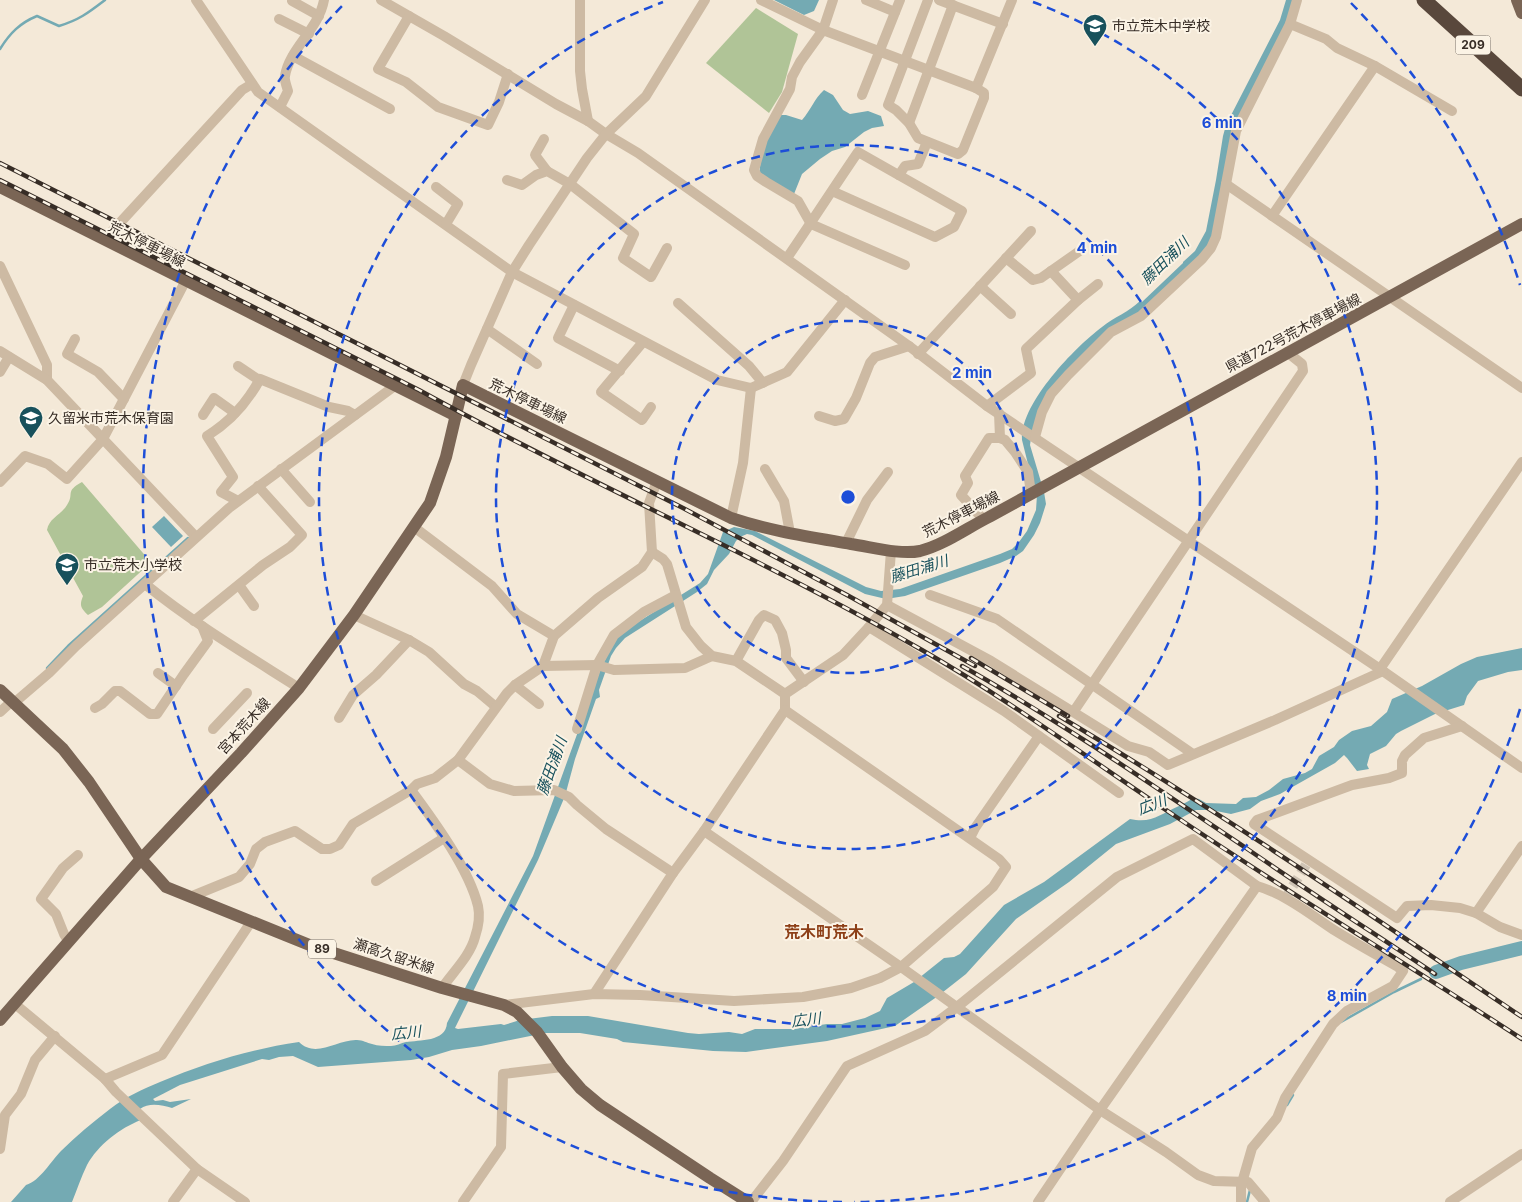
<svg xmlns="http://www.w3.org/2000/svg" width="1522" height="1202" viewBox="0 0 1522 1202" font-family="Inter,'Noto Sans JP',sans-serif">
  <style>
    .green { fill: #b0c497 }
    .water { fill: #74aab3 }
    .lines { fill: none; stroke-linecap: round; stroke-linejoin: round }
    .stream { stroke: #74aab3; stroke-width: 2.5 }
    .river { stroke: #74aab3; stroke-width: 14 }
    .minor-tunnel { stroke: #cec3b4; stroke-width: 10; stroke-dasharray: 10 5; stroke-linecap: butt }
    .minor { stroke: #cdbaa3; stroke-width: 10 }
    .major { stroke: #7a6555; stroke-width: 12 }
    .highway { stroke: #59483c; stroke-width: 15 }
    .rail-casing { stroke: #372d26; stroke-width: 4.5 }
    .rail { stroke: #fbf3e5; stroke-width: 2.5; stroke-dasharray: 8; stroke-linecap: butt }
    .ring { fill: none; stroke: #1d4ed8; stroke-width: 2.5; stroke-dasharray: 9 6 }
    .labels { text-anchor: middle; stroke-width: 4; stroke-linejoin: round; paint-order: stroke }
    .shield { fill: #fbf3e5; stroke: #72685f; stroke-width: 1 }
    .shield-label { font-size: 12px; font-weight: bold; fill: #372d26 }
    .poi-label { font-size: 14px; fill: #372d26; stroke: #fbf3e5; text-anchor: start }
    .street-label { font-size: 14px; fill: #372d26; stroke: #fbf3e5 }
    .water-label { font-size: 15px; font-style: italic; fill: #18515c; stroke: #fbf3e5 }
    .quarter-label { font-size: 16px; font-weight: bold; fill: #8d3f17; stroke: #fbf3e5 }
    .centre { fill: #1d4ed8; stroke: #fbf3e5; stroke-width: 2.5 }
    .ring-label { font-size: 15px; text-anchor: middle; font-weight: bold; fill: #1d4ed8; stroke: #fbf3e5; stroke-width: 4; stroke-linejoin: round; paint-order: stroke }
  </style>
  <rect width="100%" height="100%" fill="#f4e9d8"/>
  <!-- green -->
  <g class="green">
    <path d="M756,8L798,34L782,92L769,113L706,63Z"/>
    <path d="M82,482L149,560L148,565L102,607L88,615C81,608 79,606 83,596L47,530C49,518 61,515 67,505C75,493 64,492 82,482Z"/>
  </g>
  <!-- water -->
  <g class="water">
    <path d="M774,0H819L814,11L804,15Z"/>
    <path d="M1286,0H1294L1288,23L1234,125L1213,236L1201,256L1138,314L1057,383L1031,438L1030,445L1044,492L1046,504L1040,523L1034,535L1023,551L1016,556L1000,563L905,596L886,599L865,594L752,535L747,534L740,537L736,541L729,554L714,570L707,584L697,592L625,638L616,648L611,656L599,690L600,697L596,699L575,759L565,796L538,860L455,1028L458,1029L501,1024L504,1025L520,1020L552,1016H588L688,1033L699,1034L729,1032L742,1034L755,1029H794L827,1024H842L865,1018L880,1011L887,998L914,982L944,958L954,957L960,954L1004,905L1044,882L1130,819C1152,824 1160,814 1179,806C1184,803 1188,802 1193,798L1199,799L1206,803L1236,804L1243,798L1256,797L1269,790L1283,779L1305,773L1312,769L1319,756L1334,747L1339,740L1352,731L1371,726L1387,712L1392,699L1422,686L1461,664L1477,657L1522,648V670L1508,672L1478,681L1467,696L1464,705L1435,714L1401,731L1396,734L1386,746L1370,754L1367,765L1369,769L1357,771L1347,758L1344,755L1335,763L1280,794L1261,801L1250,809L1231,814L1211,810H1196L1170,824L1116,844L1069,882L1016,919L966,974L938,996L895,1026L827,1041L746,1052L713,1051L623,1042L617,1039L580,1033H545L481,1046L452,1050L429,1057L411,1060L318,1067L293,1056L279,1057L269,1060L262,1059L180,1085L153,1099L155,1101L163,1100L170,1102L191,1099L172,1108C162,1105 149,1102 140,1109L141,1120C120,1128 98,1145 87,1165C81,1177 77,1190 72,1202H11L26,1185C40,1181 51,1161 61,1151C76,1136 93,1122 110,1109C125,1097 143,1089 160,1082C205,1063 251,1049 299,1042C316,1059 338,1039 357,1040C363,1040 367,1043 372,1044C378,1046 385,1046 391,1046C396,1046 401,1043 406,1042C419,1040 446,1042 447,1023L533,856L601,668L615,640L627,629L700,583L708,574L723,532L734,527L755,531L866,587L881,591L900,589L1000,554L1012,549L1019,542L1027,531L1036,510L1037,495L1034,488L1022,440C1020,404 1074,348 1102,327C1114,317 1129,312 1140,301L1142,302L1183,263V262L1195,251L1206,231L1216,180L1223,136L1226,125L1280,20Z"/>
    <path d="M824,90L833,95L843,110L850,114L868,111L881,116L884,126L872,128L864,132L845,147L832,151L820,159L802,174L794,194L759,175L762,151L779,115H786L802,120C811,110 814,99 824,90Z"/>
    <path d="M164,516L183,536L171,547L152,527Z"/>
  </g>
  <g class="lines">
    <!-- stream -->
    <g class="stream">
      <path d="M0,49C10,33 20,23 37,16L59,26C79,20 88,13 105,0"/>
      <path d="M47,668L68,646L188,538"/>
      <path d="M1341,1022L1394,992L1421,979"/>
      <path d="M1287,1105L1293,1095"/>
      <path d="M1247,1202L1250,1190"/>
    </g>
    <!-- river -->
    <path class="river" d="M1436,972L1461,963L1522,948"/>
    <!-- minor-tunnel -->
    <path class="minor-tunnel" d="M1285,899L1309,860"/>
    <!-- minor -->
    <g class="minor">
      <path d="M196,0L258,92L512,272L717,380L751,388L787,372L845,300"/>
      <path d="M381,0L444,36L556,104L588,121L606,134L638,153L909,346L987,406L1380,669L1522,768"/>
      <path d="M580,0V71L582,89L588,121"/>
      <path d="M761,0L823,30L976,88L1012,0"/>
      <path d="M833,0L823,30L800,62L792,77L790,89L763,139L754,170L757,176L766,182L798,201L811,224L905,265"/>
      <path d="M866,0L895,12"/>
      <path d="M928,0L888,105L896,110L909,123L918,138L958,154L963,150L984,98V93L976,88"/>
      <path d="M939,0L1003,24"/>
      <path d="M292,1L319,16"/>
      <path d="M409,16L378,69L406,82L438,107L488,125L499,102L508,74"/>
      <path d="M279,19L309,34"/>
      <path d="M1290,24L1326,39L1337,48L1375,66L1452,111"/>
      <path d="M293,56L390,109"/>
      <path d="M862,95L900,0"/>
      <path d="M280,107L288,91C287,87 284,80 285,76C289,49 319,29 324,0"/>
      <path d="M909,123L953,5"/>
      <path d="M544,139L535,155L547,171"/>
      <path d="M899,175L905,166L918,164L927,142"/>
      <path d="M507,180L522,185L536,175L547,171L570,184L634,234L623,258L651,277L667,248"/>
      <path d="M1226,184L1522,388"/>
      <path d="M436,187L458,204L446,224"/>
      <path d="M1272,216L1375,66"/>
      <path d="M105,239L242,90L252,84"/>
      <path d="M787,258C811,223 834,187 858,152L962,211L954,227L935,237L832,191"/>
      <path d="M1006,258L1033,280L1041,278L1081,250"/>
      <path d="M0,266L47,365V380"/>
      <path d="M1051,271L1078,300"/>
      <path d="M980,286L1011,314"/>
      <path d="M678,303L749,366L763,383"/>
      <path d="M574,305L558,338L620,371"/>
      <path d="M487,329L537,364"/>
      <path d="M75,339L67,354L98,372L124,399"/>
      <path d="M643,342L601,392L642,420L651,407"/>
      <path d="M0,351L47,380L196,537"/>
      <path d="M918,354L1031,231"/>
      <path d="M238,366L259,380"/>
      <path d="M0,372L9,357"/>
      <path d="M463,385L471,365L512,272L529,245L587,158L606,134L646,96L705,0"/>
      <path d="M987,406L1031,373L1026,349L1078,300L1098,284"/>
      <path d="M999,413L1000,438"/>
      <path d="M203,415L214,398L235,413"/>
      <path d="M819,416L835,421L844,419L856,398L870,363L875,357L909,346"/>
      <path d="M1035,437L1042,412L1051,394L1068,375L1111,332L1141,316L1202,259L1211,248L1216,237L1236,131L1290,24L1297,0"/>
      <path d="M281,469L310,502"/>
      <path d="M765,469L784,501L790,533"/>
      <path d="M0,482L25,456L48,464L67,479L103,439L186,280"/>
      <path d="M238,501L221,492L233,477L207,436C230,422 247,403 260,379L329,407L348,411L355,415"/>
      <path d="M731,518L743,463L751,388"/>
      <path d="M984,520L961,495L968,483L965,476L989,438H1000L1005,440L1015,452L1028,472L1031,493"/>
      <path d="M414,527L492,586L517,614L554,636"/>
      <path d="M846,543L867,500L888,472"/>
      <path d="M652,552L663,559L667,564L686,627L701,646L712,656L736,661L785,694"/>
      <path d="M145,584C193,623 247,655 299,688"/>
      <path d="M239,585L254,606"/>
      <path d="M930,595L997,619L1193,754"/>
      <path d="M887,605L991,661L1128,746L1149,752L1168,765L1275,720L1383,671"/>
      <path d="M354,615L409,640L429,652L464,684L477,691L496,707"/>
      <path d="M194,621L263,565L290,547L302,535L258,486"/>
      <path d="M869,627L1004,711L1119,793"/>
      <path d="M736,661L759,620L764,615L775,620L782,633L786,650V658L804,682"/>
      <path d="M543,666L554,636L598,598L642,567L652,552L649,503L657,481"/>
      <path d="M1380,669L1522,462"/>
      <path d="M158,673L176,686"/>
      <path d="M515,685L539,704"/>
      <path d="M785,694L843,655L869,627L887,605L891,551"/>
      <path d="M14,703L49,673L76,646L229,508L396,385"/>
      <path d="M95,708L102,704L115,691H120L150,714H157L184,674L208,641L202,626"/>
      <path d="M1074,711L1303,371L1302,364L1287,352"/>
      <path d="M0,712L12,701"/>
      <path d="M339,718L353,695L376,675L409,640"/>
      <path d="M1462,726L1424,738L1405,755L1402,761V773L1389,778L1352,785L1257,820L1254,824L1397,918L1407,906L1431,905L1460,908L1476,913L1500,927L1522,935"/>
      <path d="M213,729L247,693"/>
      <path d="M577,729L597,665L614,635L644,612L676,595"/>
      <path d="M458,760L490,784L514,791L554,790L569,797L577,805L606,829L673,873"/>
      <path d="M411,790C434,821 469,869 478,906C480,915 478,928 475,937C470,956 453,972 442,988"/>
      <path d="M704,831L901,967L1100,1110L1166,1152L1198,1175L1214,1181L1248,1182L1265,1202"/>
      <path d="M970,838L975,828L1039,736"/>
      <path d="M376,881L444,838"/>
      <path d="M190,897L239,877L250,864L256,849L265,842L295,831L322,849H330L339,845L353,824L411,790L417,784L435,778L458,760L507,693L515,685L543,666L597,665L614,670L685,668L712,656"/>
      <path d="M1476,913L1522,846"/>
      <path d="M69,942L64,934L56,914L41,899L63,868L78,855"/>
      <path d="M594,994L673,873L704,831L785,710V694"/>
      <path d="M15,1004L105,1079L116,1092L197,1169L245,1202"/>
      <path d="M504,1005L594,994L640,995L734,1001L803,997L851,988L880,978L901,967L993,887L1006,867L999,859L785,710"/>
      <path d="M105,1079L162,1055L251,922"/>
      <path d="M0,1149L5,1115L21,1094L35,1060L55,1036"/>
      <path d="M173,1202L197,1169"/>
      <path d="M463,1202L501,1147L503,1074L562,1067"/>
      <path d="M751,1202L783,1161L847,1066L925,1031L957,1007L1117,877L1193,839L1257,886C1285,894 1310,914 1334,930C1355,943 1377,955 1398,967L1403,971L1393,986L1347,1011L1333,1024L1285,1098L1277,1118L1252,1148L1241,1186V1202"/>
      <path d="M1038,1202L1100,1110L1257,886"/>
      <path d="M1450,1202L1522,1154"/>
    </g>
    <!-- major -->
    <g class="major">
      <path d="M1517,0L1522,13"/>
      <path d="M0,187L456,416"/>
      <path d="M0,690L63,749L89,782L141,859L166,887L312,946L442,988L504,1005L517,1012L537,1032L562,1067L581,1089L600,1105L710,1178L748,1202"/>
      <path d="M0,1020L141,859L241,753L299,688L354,615L430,503L446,457L463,385L731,518C770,531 811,537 851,544C872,547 900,555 920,551C944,545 967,528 989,517L1522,224"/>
    </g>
    <!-- highway -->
    <path class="highway" d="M1424,0L1522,89"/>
    <defs>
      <g id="rail">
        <path d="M0,163L683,508L847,595L975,666"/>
        <path d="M0,180L419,390C584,481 758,556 922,650C1009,700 1091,760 1175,816C1289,893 1407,964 1522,1039"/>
        <path d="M971,658L1068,716"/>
        <path d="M962,666C1060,721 1152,785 1246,848C1308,891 1372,932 1435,974"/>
        <path d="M1059,716C1217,810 1369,914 1522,1017"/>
      </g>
    </defs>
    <!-- rail casing -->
    <use href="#rail" class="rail-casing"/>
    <!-- rail -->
    <use href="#rail" class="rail"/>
  </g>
  <!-- distance rings -->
  <g class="ring">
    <circle cx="848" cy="497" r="176"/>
    <circle cx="848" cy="497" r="352"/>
    <path d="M1033 2A529 529 0 1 1 663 2"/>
    <path d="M1520 709A705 705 0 0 1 854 1202M842 1202A705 705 0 0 1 345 3M1351 3A705 705 0 0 1 1520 285"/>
  </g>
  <!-- icons -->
  <defs>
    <symbol id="school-pin" viewBox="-11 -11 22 30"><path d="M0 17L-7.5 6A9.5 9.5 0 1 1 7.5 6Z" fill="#18515c" stroke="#fbf3e5"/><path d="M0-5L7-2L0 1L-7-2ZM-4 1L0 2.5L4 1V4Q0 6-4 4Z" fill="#fff"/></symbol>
  </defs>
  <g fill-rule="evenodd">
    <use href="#school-pin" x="1081" y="12" width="28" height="38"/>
    <use href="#school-pin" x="17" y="404" width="28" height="38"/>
    <use href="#school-pin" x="53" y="551" width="28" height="38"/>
  </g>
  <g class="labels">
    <!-- shield labels -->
    <g class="shield">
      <rect x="1455.5" y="35.5" width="35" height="19" rx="4"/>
      <rect x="308" y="939.5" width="28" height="19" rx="4"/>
    </g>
    <g class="shield-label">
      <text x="1473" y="49">209</text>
      <text x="322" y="953">89</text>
    </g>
    <!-- poi labels -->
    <g class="poi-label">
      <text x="1112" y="31">市立荒木中学校</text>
      <text x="48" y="423">久留米市荒木保育園</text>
      <text x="84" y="570">市立荒木小学校</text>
    </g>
    <!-- street labels -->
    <g class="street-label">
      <text transform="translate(147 244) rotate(27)" y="5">荒木停車場線</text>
      <text transform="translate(1293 333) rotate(-28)" y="5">県道722号荒木停車場線</text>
      <text transform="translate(528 401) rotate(26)" y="5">荒木停車場線</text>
      <text transform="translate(961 514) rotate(-27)" y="5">荒木停車場線</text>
      <text transform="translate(244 726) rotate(-48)" y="5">宮本荒木線</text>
      <text transform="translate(394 956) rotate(18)" y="5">瀬高久留米線</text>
    </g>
    <!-- water labels -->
    <g class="water-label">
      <text transform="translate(1165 261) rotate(-44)" y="5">藤田浦川</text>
      <text transform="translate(919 569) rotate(-17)" y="5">藤田浦川</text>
      <text transform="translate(552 766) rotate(-70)" y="5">藤田浦川</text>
      <text transform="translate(1152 805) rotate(-21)" y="5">広川</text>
      <text transform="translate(806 1020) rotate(-7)" y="5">広川</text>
      <text transform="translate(406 1033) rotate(-6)" y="5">広川</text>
    </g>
    <!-- quarter labels -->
    <g class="quarter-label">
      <text x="824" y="938">荒木町荒木</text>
    </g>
  </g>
  <circle cx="848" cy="497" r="8" class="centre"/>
  <g class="ring-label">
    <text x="1222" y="128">6 min</text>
    <text x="1097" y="253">4 min</text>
    <text x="972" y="378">2 min</text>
    <text x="1347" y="1001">8 min</text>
  </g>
</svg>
